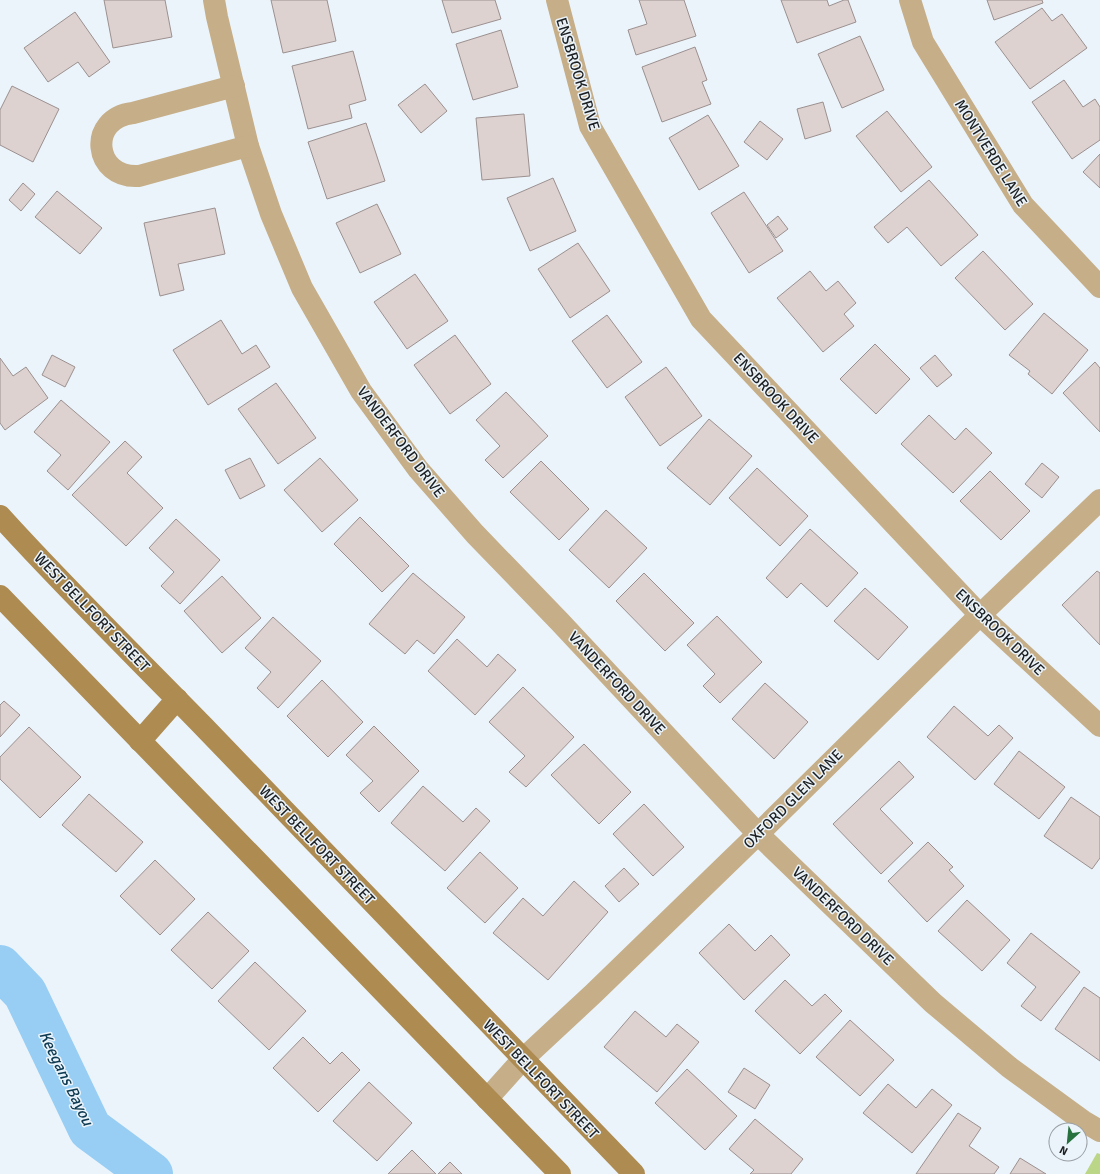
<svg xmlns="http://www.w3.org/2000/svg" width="1100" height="1174" viewBox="0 0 1100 1174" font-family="Signika,sans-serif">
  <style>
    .green { fill: #bad686 }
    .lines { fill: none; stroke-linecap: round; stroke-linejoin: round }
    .river { stroke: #98cef3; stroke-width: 44 }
    .building { fill: #ded2d1; stroke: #9b908f }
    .street { stroke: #c5ae88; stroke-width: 22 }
    .secondary { stroke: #ad8b51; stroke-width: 22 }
    .labels { text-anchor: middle; stroke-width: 3; stroke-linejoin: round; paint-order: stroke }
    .street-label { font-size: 15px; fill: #1d2022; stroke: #ebf4fb }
    .water-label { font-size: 16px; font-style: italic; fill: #0d3951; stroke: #ebf4fb }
  </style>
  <rect width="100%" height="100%" fill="#ebf4fb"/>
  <!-- green -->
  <path class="green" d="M1097,1153L1100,1154V1174H1085Z"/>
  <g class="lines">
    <!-- river -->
    <path class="river" d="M0,967L25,993L90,1129L151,1174"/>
  </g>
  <!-- building -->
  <g class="building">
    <path d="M104,0H165L172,37L113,48Z"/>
    <path d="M271,0H327L336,41L283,53Z"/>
    <path d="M442,0H495L501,19L452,33Z"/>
    <path d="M639,0H684L696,36L636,55L628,30L647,24Z"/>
    <path d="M781,0H827L829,6L844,0H848L856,22L797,43Z"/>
    <path d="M987,0H1042L1043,3L994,20Z"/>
    <path d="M1042,8L1052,21L1062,14L1087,48L1030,89L995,42Z"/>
    <path d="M75,12L110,62L89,77L78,62L48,82L24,48Z"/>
    <path d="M501,30L518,87L473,100L456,44Z"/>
    <path d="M860,36L884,90L842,108L818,54Z"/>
    <path d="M695,47L707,80L702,82L711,104L662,122L642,67Z"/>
    <path d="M353,51L366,100L349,105L352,118L308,129L292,66Z"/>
    <path d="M1064,80L1083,107L1095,99L1100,107V140L1072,159L1032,102Z"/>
    <path d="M425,84L447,111L421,133L398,105Z"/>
    <path d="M12,86L59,109L33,162L0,145V110Z"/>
    <path d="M823,102L831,131L805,139L797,109Z"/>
    <path d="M887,111L932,167L901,192L856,136Z"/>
    <path d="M524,114L530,176L482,180L476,118Z"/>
    <path d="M708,115L739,166L699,190L669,138Z"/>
    <path d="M760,121L783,139L767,160L744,142Z"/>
    <path d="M366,123L385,181L327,199L308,142Z"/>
    <path d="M1100,154V188L1083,172Z"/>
    <path d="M553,178L576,231L530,251L507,198Z"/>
    <path d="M929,180L978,235L941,266L907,227L888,243L874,227Z"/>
    <path d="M23,183L35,194L21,211L9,200Z"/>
    <path d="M57,191L102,228L80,254L35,217Z"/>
    <path d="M744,192L783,251L749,273L711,213Z"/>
    <path d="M377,204L401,254L360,273L336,223Z"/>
    <path d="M215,208L225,254L178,264L184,290L160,296L144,223Z"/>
    <path d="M778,216L788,229L776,238L767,225Z"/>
    <path d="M578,243L610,291L570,318L538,269Z"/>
    <path d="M983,251L1033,304L1005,330L955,278Z"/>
    <path d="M810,271L826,291L838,281L856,303L844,314L854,326L823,352L777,298Z"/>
    <path d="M415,274L448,321L407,349L374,302Z"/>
    <path d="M1044,313L1088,350L1052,394L1028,374L1030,371L1009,355Z"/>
    <path d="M607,315L642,362L607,388L572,341Z"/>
    <path d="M221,320L242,354L256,345L270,367L208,405L173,350Z"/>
    <path d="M455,335L491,384L450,414L414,365Z"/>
    <path d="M875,344L910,379L876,414L840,379Z"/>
    <path d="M52,355L75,367L65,387L42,375Z"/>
    <path d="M935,355L952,375L937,387L920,368Z"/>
    <path d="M0,358L13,376L26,367L48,398L5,430L0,423Z"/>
    <path d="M1095,362L1100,368V432L1063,393Z"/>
    <path d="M666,367L702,416L660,446L625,397Z"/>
    <path d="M276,383L316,438L278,464L238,409Z"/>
    <path d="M506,392L548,436L503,478L485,460L500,446L476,420Z"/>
    <path d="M61,400L110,442L68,490L47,471L61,455L34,432Z"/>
    <path d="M929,415L955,440L966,428L992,453L953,493L901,444Z"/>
    <path d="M709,419L752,456L710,505L667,468Z"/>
    <path d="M125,441L142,457L127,473L163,508L126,546L72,495Z"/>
    <path d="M250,458L265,486L240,499L225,470Z"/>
    <path d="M320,458L358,500L322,532L284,490Z"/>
    <path d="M541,461L589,509L559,540L510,492Z"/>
    <path d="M1042,463L1059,477L1042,498L1025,484Z"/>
    <path d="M757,468L808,516L780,546L729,498Z"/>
    <path d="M990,471L1030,511L1001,540L960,501Z"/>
    <path d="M606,510L647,548L609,588L569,550Z"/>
    <path d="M360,517L409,566L382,592L334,544Z"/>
    <path d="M176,519L220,560L180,604L161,586L174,572L149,548Z"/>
    <path d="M810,529L858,573L827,607L801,583L787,598L766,578Z"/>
    <path d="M1097,571L1100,573V645L1062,605Z"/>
    <path d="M413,573L465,617L434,654L417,640L405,654L369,624Z"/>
    <path d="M644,573L694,623L665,651L616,601Z"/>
    <path d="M222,576L261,618L222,653L184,611Z"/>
    <path d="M865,588L908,627L878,660L834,621Z"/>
    <path d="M717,616L762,662L720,703L703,686L715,674L687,645Z"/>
    <path d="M273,617L321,661L278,708L257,688L271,672L245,648Z"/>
    <path d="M457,639L487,667L498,654L516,670L475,715L428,671Z"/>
    <path d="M322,680L363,722L328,757L287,716Z"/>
    <path d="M765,683L808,722L774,759L732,719Z"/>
    <path d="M523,687L574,737L526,787L509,772L525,756L489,722Z"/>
    <path d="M4,701L20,715L0,737V705Z"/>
    <path d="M954,706L988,736L999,725L1013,738L975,780L927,737Z"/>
    <path d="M374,726L419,771L379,812L360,793L373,781L346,755Z"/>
    <path d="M29,727L81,777L40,818L0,779V757Z"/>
    <path d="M584,744L631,792L599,824L551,775Z"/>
    <path d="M1019,751L1065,787L1039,819L994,784Z"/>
    <path d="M899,761L914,777L880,809L913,843L881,874L833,824Z"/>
    <path d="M423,786L463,822L476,808L490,821L445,871L391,823Z"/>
    <path d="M89,794L143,842L116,872L62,825Z"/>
    <path d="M1071,797L1100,817V858L1092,869L1044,836Z"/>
    <path d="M644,804L684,847L653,876L613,834Z"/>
    <path d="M928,842L953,867L949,870L964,886L927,922L888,881Z"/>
    <path d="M480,852L518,888L485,923L447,888Z"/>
    <path d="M155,860L195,899L160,935L120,896Z"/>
    <path d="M624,868L639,884L619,902L605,886Z"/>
    <path d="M574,881L608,912L548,980L493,933L523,898L543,916Z"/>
    <path d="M967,900L1010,940L982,971L938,931Z"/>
    <path d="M208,912L249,951L212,989L171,950Z"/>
    <path d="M729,924L755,951L771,935L790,955L744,1000L699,953Z"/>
    <path d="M1031,933L1080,972L1041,1021L1021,1006L1036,987L1007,963Z"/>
    <path d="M255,962L306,1011L269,1050L218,1001Z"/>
    <path d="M785,980L812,1006L825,994L842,1011L800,1054L755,1011Z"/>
    <path d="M1084,987L1100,998V1061L1055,1029Z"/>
    <path d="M635,1011L666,1037L677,1024L699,1042L657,1092L604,1047Z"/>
    <path d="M850,1020L894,1060L860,1096L816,1057Z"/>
    <path d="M303,1037L330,1064L342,1052L360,1070L318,1112L273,1068Z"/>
    <path d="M744,1068L770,1085L755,1109L728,1092Z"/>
    <path d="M687,1069L737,1116L705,1150L655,1103Z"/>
    <path d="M369,1082L412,1123L377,1161L333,1121Z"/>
    <path d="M888,1084L916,1108L932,1089L952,1105L912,1153L863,1113Z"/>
    <path d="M958,1113L981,1128L969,1146L999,1167L994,1174H916Z"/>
    <path d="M755,1119L803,1159L791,1174H750L754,1170L729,1149Z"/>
    <path d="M412,1150L436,1174H388Z"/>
    <path d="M1020,1158L1046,1174H1010Z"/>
    <path d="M450,1162L462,1174H438Z"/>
  </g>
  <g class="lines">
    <!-- street -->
    <g class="street">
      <path d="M214,0L217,17L248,146L271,214L302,288L361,391L418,469L475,534L560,622L758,834L933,1003L1009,1067L1083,1121L1100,1131"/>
      <path d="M557,0L590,126L701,319L980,615L1100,726"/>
      <path d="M910,0L923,42L1023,205L1100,287"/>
      <path d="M234,86L133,113C87,118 93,179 139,176L248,146"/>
      <path d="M487,1099L522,1060L594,993L758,834L980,615L1100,500"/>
    </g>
    <!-- secondary -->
    <g class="secondary">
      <path d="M0,516C66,589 136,657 204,727C347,877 490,1026 634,1174"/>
      <path d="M0,596L560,1174"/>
      <path d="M140,741L177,699"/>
    </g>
  </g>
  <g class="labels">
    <!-- street labels -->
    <g class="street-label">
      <text transform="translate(578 74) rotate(73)" y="5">ENSBROOK DRIVE</text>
      <text transform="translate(991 153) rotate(58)" y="5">MONTVERDE LANE</text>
      <text transform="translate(776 398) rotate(47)" y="5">ENSBROOK DRIVE</text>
      <text transform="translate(401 442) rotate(53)" y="5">VANDERFORD DRIVE</text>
      <text transform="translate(92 612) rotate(46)" y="5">WEST BELLFORT STREET</text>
      <text transform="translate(1000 632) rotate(44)" y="5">ENSBROOK DRIVE</text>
      <text transform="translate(617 683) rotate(47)" y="5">VANDERFORD DRIVE</text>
      <text transform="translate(793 799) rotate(-45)" y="5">OXFORD GLEN LANE</text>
      <text transform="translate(317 845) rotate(46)" y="5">WEST BELLFORT STREET</text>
      <text transform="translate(843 916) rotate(44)" y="5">VANDERFORD DRIVE</text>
      <text transform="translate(541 1079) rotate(46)" y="5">WEST BELLFORT STREET</text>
    </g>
    <!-- water labels -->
    <g class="water-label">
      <text transform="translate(67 1078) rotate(64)" y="6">Keegans Bayou</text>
    </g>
  </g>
  <!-- north arrow -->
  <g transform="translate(1068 1142) rotate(207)"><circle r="19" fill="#ebf4fb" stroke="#999fa4"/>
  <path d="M0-3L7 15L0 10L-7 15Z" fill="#27713e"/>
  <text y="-6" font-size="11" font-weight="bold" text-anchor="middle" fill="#1d2022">N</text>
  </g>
</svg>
